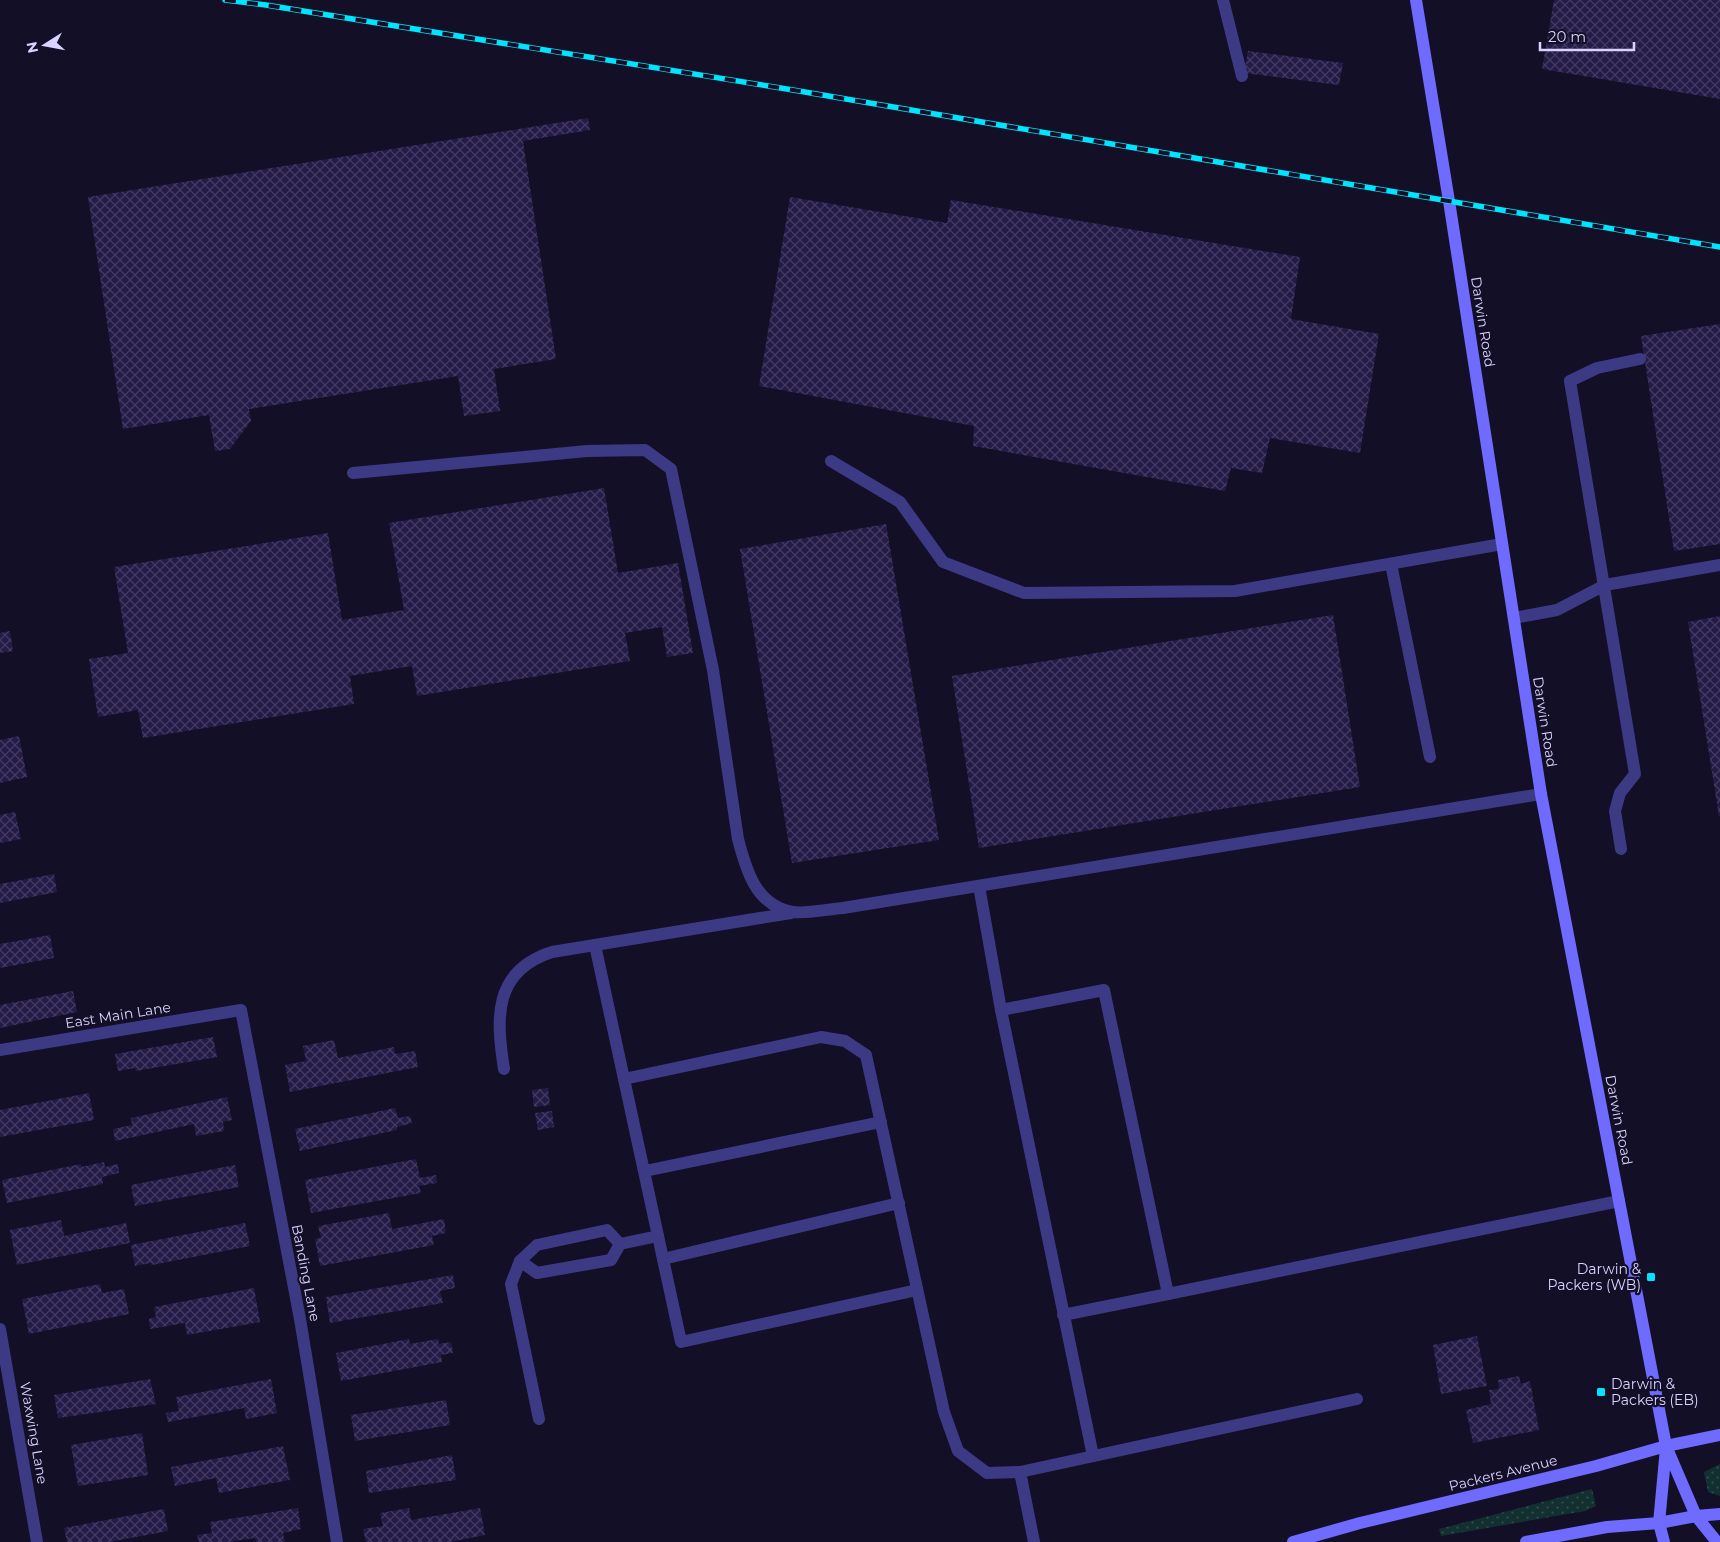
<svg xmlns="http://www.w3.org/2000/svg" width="1720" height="1542" viewBox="0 0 1720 1542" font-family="Montserrat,sans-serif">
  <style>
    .grass { fill: url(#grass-dots) }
    .building { fill: url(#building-cross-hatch) }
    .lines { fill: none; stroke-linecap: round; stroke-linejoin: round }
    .lane { stroke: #3d3a85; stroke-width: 12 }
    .street { stroke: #3d3a85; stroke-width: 12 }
    .secondary { stroke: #6f6bff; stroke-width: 12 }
    .rail-casing { stroke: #00e5ff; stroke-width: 5.5 }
    .rail { stroke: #130f26; stroke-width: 4; stroke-dasharray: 11; stroke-linecap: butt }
    .poi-dot { fill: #00e5ff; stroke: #130f26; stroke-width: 2 }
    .labels { text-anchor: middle; stroke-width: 4.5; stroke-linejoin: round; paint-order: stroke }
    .street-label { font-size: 14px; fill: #d9d4ff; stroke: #130f26 }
    .poi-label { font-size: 14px; fill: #d9d4ff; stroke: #130f26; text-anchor: end }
  </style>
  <defs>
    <pattern id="grass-dots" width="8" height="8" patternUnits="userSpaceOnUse" patternTransform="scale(1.25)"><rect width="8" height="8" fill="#12302f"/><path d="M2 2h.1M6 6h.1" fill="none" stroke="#344d4e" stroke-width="1.8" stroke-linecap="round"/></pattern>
    <pattern id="building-cross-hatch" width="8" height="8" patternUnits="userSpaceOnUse" patternTransform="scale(1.25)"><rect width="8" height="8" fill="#241b47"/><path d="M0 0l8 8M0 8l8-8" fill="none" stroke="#433b63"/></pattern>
  </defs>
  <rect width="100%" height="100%" fill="#130f26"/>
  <!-- grass -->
  <g class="grass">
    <path d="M1720,1464V1496L1708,1492L1704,1472Z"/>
    <path d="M1592,1489L1596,1506L1585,1511L1441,1536L1439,1529Z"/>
  </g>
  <!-- building -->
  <g class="building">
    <path d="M1554,0H1720V99L1542,69Z"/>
    <path d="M1248,51L1343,63L1339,85L1244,73Z"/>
    <path d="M588,118L590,130L523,141L556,359L494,369L500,411L464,416L458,376L249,409L251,421L230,449L215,451L209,415L123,429L88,197Z"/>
    <path d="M790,197L947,223L951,200L1300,257L1291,319L1379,334L1360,453L1270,438L1262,473L1231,468L1225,491L973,446L974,426L759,386Z"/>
    <path d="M1720,324V544L1674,551L1641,336Z"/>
    <path d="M604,488L618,573L678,563L693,653L667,657L662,627L625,633L630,661L417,696L412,666L350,676L354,704L143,738L138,710L98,717L89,659L128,653L114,567L328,533L342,620L404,610L389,523Z"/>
    <path d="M886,524L939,840L792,863L740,549Z"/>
    <path d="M1333,615L1360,787L979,848L952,676Z"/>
    <path d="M1720,616V816H1719L1688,622Z"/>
    <path d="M10,631L13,651L0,653V633Z"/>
    <path d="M19,736L27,777L0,783V740Z"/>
    <path d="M15,812L21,839L0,843V815Z"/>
    <path d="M54,874L57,892L0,903V884Z"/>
    <path d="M50,935L54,958L0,968V944Z"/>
    <path d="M73,991L77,1012L0,1028V1005Z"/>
    <path d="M213,1037L217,1057L136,1071L135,1068L118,1071L115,1054Z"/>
    <path d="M334,1040L338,1058L394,1047L395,1054L415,1051L418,1067L290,1092L285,1065L306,1061L303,1046Z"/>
    <path d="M548,1088L550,1105L534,1107L532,1090Z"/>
    <path d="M89,1093L94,1120L0,1137V1110Z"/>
    <path d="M227,1097L232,1120L223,1122L224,1131L196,1136L194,1124L115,1141L113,1129L132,1125L131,1118Z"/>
    <path d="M395,1108L398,1118L410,1116L412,1123L397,1127V1130L300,1151L295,1129Z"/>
    <path d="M552,1111L554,1127L538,1130L535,1113Z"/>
    <path d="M416,1159L420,1178L436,1175L437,1183L419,1186L421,1193L311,1213L305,1180Z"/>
    <path d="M104,1162L105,1167L118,1164L119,1173L102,1177L103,1184L7,1203L2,1180L81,1164V1167Z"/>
    <path d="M235,1165L239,1187L135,1206L131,1185Z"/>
    <path d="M389,1213L392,1229L444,1219L446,1233L432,1236L434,1245L320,1266L315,1239L321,1238L318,1226Z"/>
    <path d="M61,1220L64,1236L126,1223L130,1243L17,1265L10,1230Z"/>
    <path d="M245,1223L250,1246L152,1265L151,1263L135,1266L131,1245Z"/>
    <path d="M453,1275L455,1288L440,1291L443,1303L330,1323L326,1297Z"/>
    <path d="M100,1284L102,1293L124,1289L129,1314L29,1334L22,1299Z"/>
    <path d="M254,1288L260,1322L187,1335L185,1323L150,1329L149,1319L156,1317L154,1307Z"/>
    <path d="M1477,1336L1487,1386L1441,1394L1433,1345Z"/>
    <path d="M409,1339L410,1344L438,1339L439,1344L451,1342L453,1353L441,1355L442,1362L341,1381L336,1353Z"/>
    <path d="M1519,1376L1521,1384L1530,1381L1539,1430L1473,1443L1466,1410L1491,1404L1489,1390L1499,1389L1498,1380Z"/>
    <path d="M150,1379L156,1404L58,1418L54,1395Z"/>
    <path d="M271,1379L277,1413L246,1419L244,1408L168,1422L166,1413L179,1411L176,1397Z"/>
    <path d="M446,1400L450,1425L355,1441L351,1415Z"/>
    <path d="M142,1433L148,1475L78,1486L71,1445Z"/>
    <path d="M283,1446L290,1480L219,1493L216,1478L175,1486L171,1467Z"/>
    <path d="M452,1455L456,1480L369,1493L366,1471Z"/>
    <path d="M298,1508L301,1529L283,1533L285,1542H256L255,1538L228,1542H199L197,1535L212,1533L210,1522Z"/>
    <path d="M409,1508L411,1520L480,1508L485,1535L450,1542H366L363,1529L383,1526L380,1513Z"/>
    <path d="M164,1509L168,1531L109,1542H67L64,1528Z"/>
  </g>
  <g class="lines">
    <!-- lane -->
    <g class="lane">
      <path d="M1223,0L1242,76"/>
      <path d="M831,461L900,502L943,562L1024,593L1235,591L1502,544"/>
      <path d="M353,473L587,451L645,450L671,469L713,670L738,839C746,870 756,906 793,912C806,914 829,909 843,908L1541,794"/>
      <path d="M1391,564L1430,757"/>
      <path d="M1514,618L1557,610L1605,585L1720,565"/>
      <path d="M1621,849L1615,811L1620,793L1635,774L1570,381L1597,368L1640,359"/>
      <path d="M979,886L1001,1010"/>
      <path d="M595,945L624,1079L821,1037L845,1041L866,1055L944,1412L958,1451L987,1473L1020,1472"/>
      <path d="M504,1069C496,1018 493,971 552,952L791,913"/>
      <path d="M624,1079L681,1342L917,1290"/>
      <path d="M645,1171L881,1122"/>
      <path d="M663,1259L899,1203"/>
      <path d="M520,1261L537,1273L611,1260L620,1244L658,1236"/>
      <path d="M1168,1294L1619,1201"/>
      <path d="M1063,1315L1168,1294L1104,990L1001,1010L1093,1456"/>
      <path d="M539,1419L511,1284L520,1261L537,1245L607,1230L620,1244"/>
      <path d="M1034,1542L1020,1472L1357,1399"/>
    </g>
    <!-- street -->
    <g class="street">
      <path d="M0,1050L241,1010L300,1319L337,1542"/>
      <path d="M0,1329L37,1542"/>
    </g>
    <!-- secondary -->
    <g class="secondary">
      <path d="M1416,0L1449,201L1541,794L1666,1446L1696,1516L1717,1542"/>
      <path d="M1293,1542L1360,1523L1596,1466L1666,1446L1720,1435"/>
      <path d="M1526,1542L1607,1527L1659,1523L1696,1516L1720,1514"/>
      <path d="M1664,1542L1659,1523L1666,1448"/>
    </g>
    <defs>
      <path id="rail" d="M225,0L266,5L793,90L1720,247"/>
    </defs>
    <!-- rail casing -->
    <use href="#rail" class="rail-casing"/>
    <!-- rail -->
    <use href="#rail" class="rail"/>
  </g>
  <!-- markers -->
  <g class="poi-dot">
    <rect x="1646" y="1272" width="10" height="10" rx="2.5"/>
    <rect x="1596" y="1387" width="10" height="10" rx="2.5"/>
  </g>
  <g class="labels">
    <!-- street labels -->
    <g class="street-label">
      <text transform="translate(1483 322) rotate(81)" y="5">Darwin Road</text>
      <text transform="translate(1545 722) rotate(81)" y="5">Darwin Road</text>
      <text transform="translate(118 1015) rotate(-9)" y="5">East Main Lane</text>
      <text transform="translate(1619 1120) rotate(79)" y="5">Darwin Road</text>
      <text transform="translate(306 1273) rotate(79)" y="5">Banding Lane</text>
      <text transform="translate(34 1433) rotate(80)" y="5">Waxwing Lane</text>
      <text transform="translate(1503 1473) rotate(-14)" y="5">Packers Avenue</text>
    </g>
    <!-- poi labels -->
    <g class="poi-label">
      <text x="1641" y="1274">Darwin &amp;<tspan x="1641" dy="16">Packers (WB)</tspan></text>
      <text x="1611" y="1389" text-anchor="start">Darwin &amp;<tspan x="1611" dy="16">Packers (EB)</tspan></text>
    </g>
  </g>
  <!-- north arrow -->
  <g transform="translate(45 45) rotate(259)" stroke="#130f26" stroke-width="4" paint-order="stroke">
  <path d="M0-4L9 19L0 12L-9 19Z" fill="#d9d4ff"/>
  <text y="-8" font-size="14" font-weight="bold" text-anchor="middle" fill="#d9d4ff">N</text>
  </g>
  <!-- scale -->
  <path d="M1540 42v8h94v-8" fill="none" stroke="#d9d4ff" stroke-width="2.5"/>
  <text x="1548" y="42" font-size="15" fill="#d9d4ff" stroke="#130f26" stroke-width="4" paint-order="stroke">20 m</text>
</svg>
